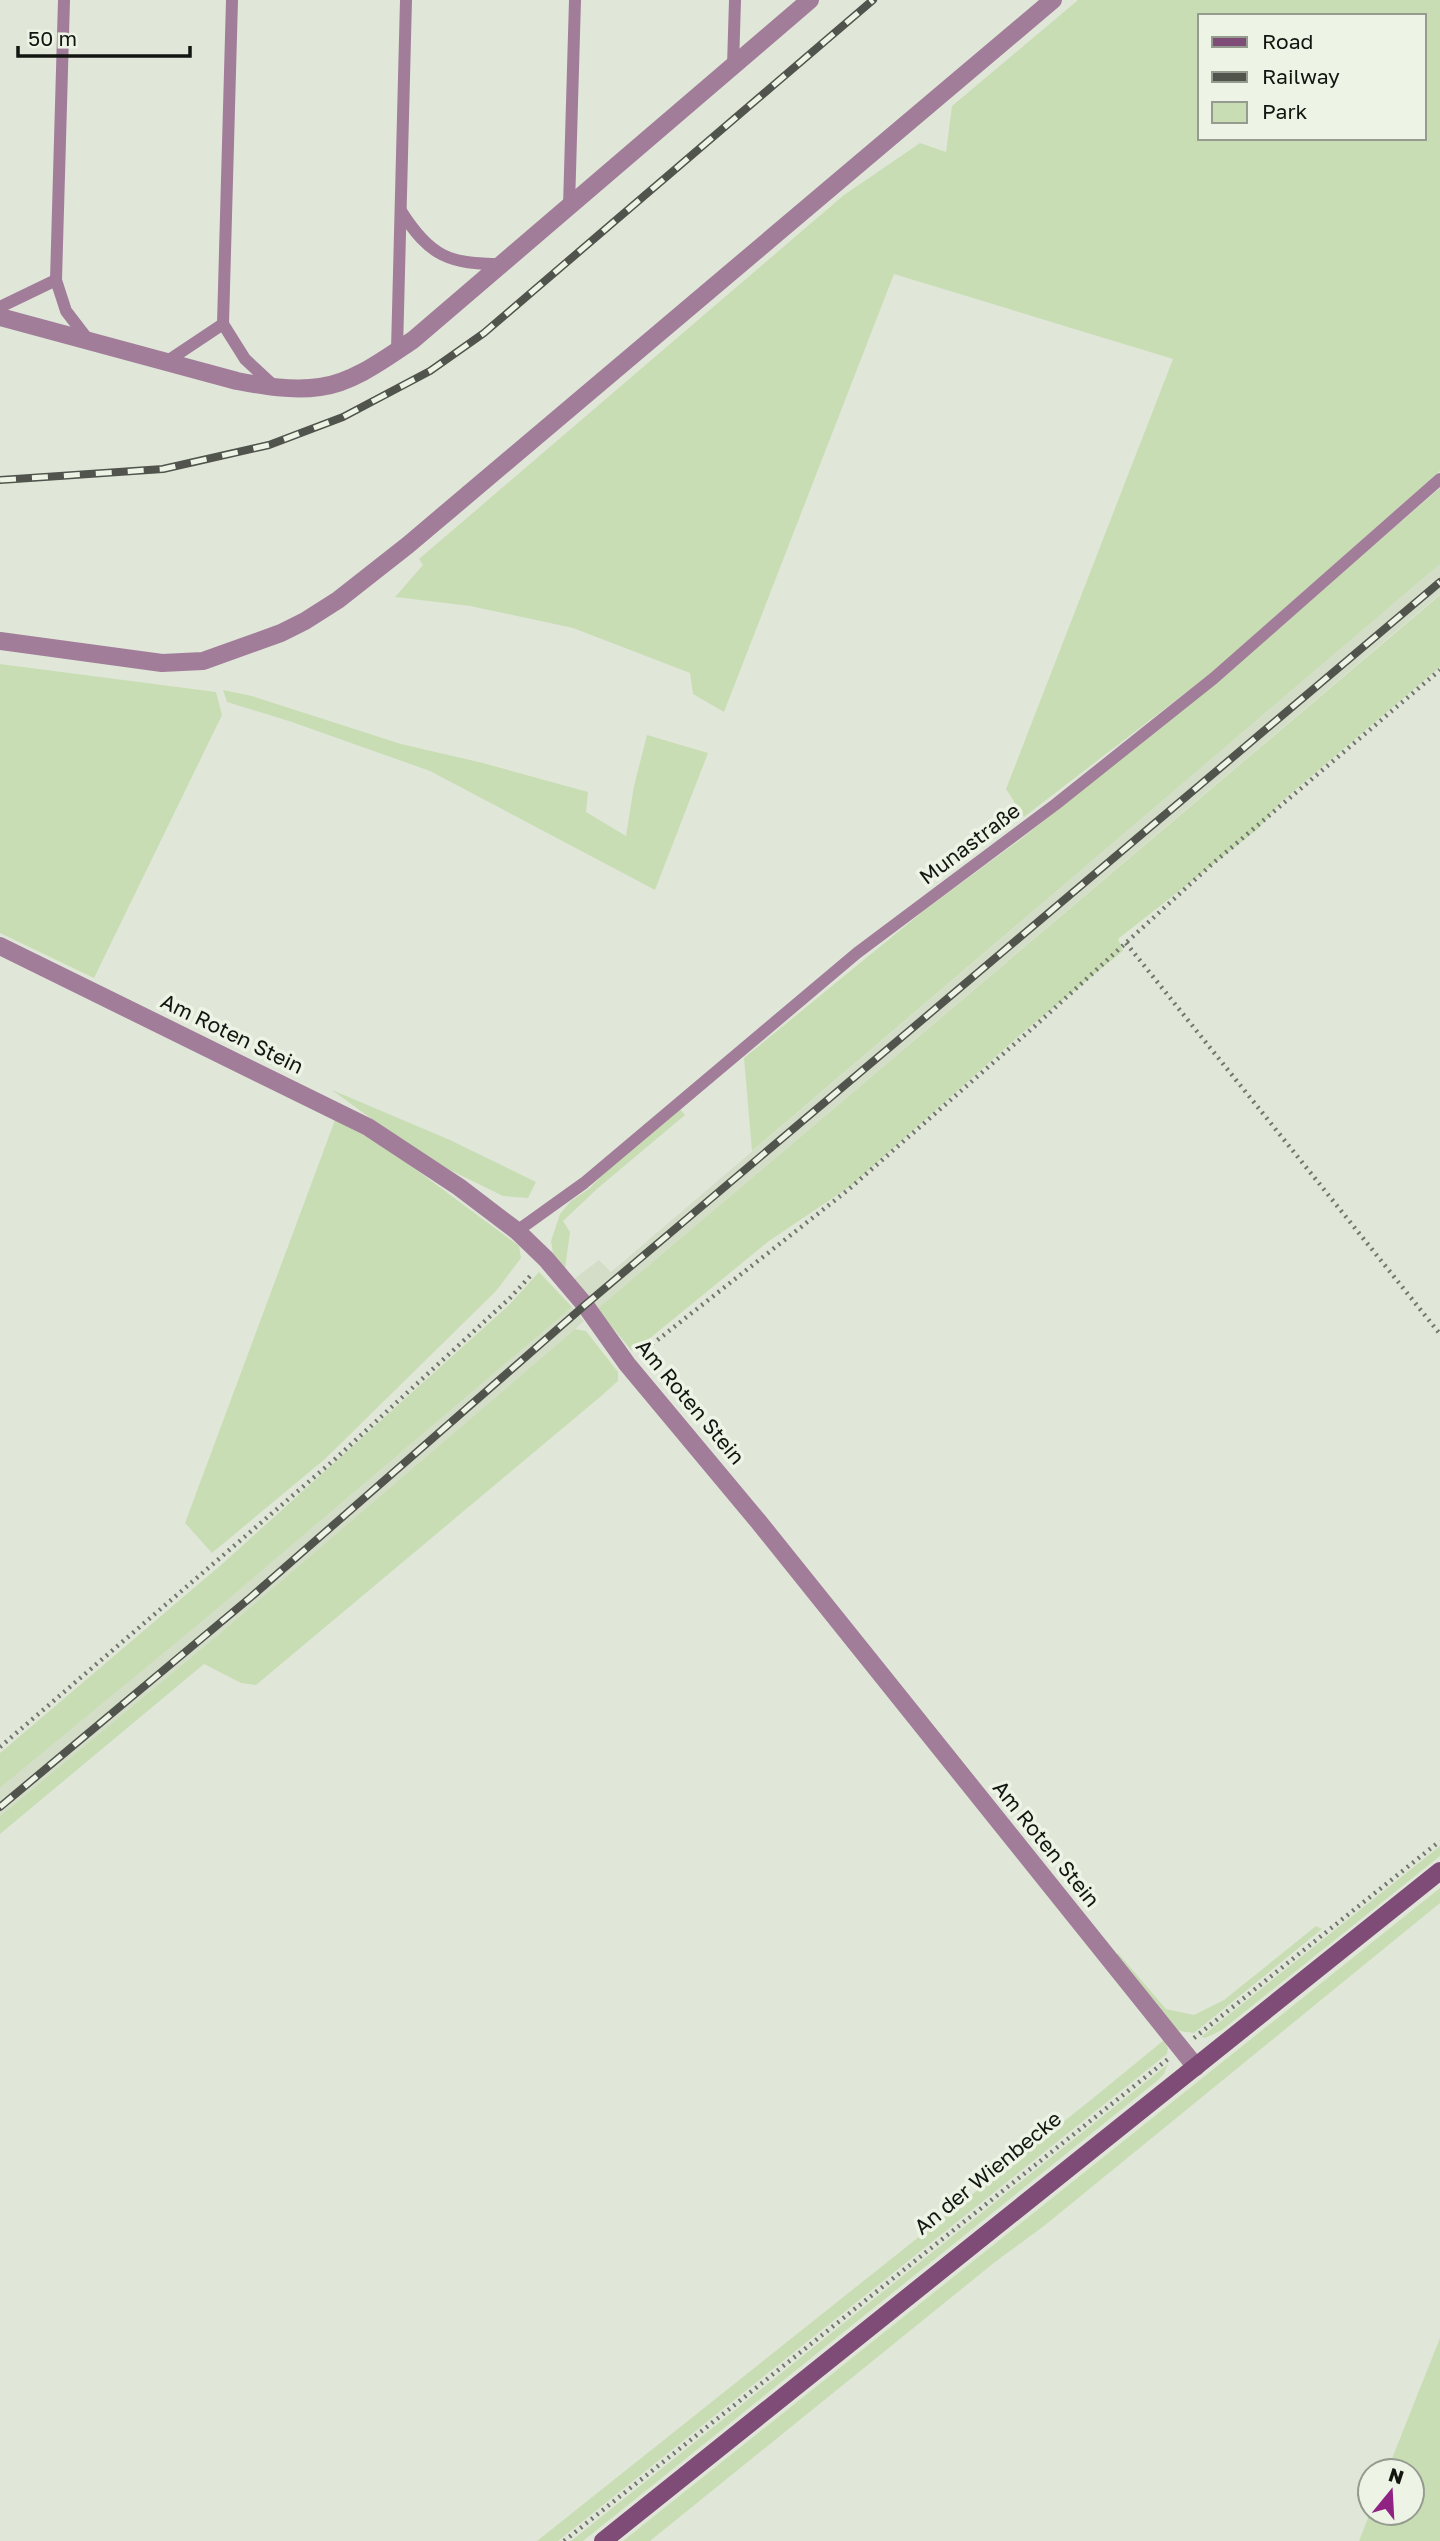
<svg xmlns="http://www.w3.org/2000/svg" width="1440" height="2541" viewBox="0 0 1440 2541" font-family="'Golos Text',sans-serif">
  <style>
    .built { fill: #d3ddc8 }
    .green { fill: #c9ddb4; fill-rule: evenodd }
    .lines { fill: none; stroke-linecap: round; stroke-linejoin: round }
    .path { stroke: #72766d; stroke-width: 4.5; stroke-dasharray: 2 5; stroke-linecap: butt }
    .lane { stroke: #a17d9a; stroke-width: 12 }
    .street { stroke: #a17d9a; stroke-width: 18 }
    .secondary { stroke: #7e4c76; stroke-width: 18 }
    .rail-casing { stroke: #50544c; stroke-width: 8 }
    .rail { stroke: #edf4e6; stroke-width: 5; stroke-dasharray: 16; stroke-linecap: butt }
    .labels { text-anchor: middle; stroke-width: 7; stroke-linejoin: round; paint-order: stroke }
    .street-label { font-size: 21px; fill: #131510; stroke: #edf4e6 }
  </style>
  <rect width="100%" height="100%" fill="#e0e7d9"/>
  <!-- built -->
  <g class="built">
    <path d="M1440,564V594L597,1309L574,1279L599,1260L611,1272Z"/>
    <path d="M572,1307L584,1321L575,1329L218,1635L0,1816V1788L205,1619Z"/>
  </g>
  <!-- green -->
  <g class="green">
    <path d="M1078,0H1440V471L1210,674L1024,817L1006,789L1173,359L894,274L724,712L693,694L690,673L573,628L470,606L395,597L423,565L419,559L844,195L920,143L946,152L952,106ZM1200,16H1424V138H1200Z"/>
    <path d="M1440,488V564L752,1151L744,1058L926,909L1021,839L1216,682Z"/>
    <path d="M1440,595V667L1281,802L1258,829L1118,939L1123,951L1021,1034L852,1185L769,1241L638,1348L632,1351L597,1309Z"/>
    <path d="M0,664L216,692L222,715L94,978L0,933Z"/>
    <path d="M223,690L252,696L401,744L483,763L588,792L586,812L626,836L634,786L647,735L708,753L655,890L430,771L289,721L227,702Z"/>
    <path d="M332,1090L450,1140L536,1182L528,1198L503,1196L450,1170L399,1139Z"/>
    <path d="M680,1109L685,1115L598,1188L563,1221L570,1232L565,1269L553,1253L551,1241L560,1214L571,1201L590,1188L608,1169Z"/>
    <path d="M335,1120L384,1146L519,1246L521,1258L496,1291L325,1459L212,1553L185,1523Z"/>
    <path d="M539,1272L572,1307L205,1619L0,1788V1753L222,1564L509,1305Z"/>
    <path d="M575,1329L586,1331L618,1372V1381L600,1397L256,1685L241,1683L204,1664L0,1834V1816L218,1635Z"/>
    <path d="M1440,1846V1856L1222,2030L1205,2038L1201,2037Z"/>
    <path d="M1440,1888V1903L1044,2226L995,2262L650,2541H623Z"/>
    <path d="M1316,1926L1322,1929L1194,2033L1179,2031L1172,2025L1117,1955L1118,1953L1166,2009L1194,2015L1224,2000Z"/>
    <path d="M1164,2040L1168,2049L1167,2054L558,2541H537L1092,2099Z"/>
    <path d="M1168,2064L1164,2074L1157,2081L583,2541H571Z"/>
    <path d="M1440,2338V2541H1359L1370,2513H1412V2471H1387Z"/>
  </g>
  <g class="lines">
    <!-- path -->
    <g class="path">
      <path d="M1126,943L1440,1334"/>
      <path d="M641,1353L848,1190L1035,1026L1211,865L1440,670"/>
      <path d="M0,1747L334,1460L510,1298L533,1273"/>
      <path d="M1194,2038L1440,1841"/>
      <path d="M564,2541L1168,2059"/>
    </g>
    <!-- lane -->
    <g class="lane">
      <path d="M733,66L735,0"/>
      <path d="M569,206L575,0"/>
      <path d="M401,211C430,257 449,264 502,264"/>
      <path d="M56,280L66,311L89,341"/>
      <path d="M0,307L56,280L64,0"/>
      <path d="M223,324L245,359L275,387"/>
      <path d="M397,350L406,0"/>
      <path d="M166,362L223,324L232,0"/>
      <path d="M517,1231L584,1183L857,953L1056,804L1214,678L1440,479"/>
    </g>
    <!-- street -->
    <g class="street">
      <path d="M0,317L237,381C264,386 292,391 320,387C353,383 386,358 413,340L810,0"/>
      <path d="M0,641L162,663L203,661L281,633L305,621L338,600L408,545L1053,0"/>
      <path d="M0,946L368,1127L459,1187L517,1231L546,1259L585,1305L627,1364L758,1521L1196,2067"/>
    </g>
    <!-- secondary -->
    <path class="secondary" d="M603,2541L1440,1871"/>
    <defs>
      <g id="rail">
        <path d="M0,480L163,469L269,445L343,417L430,371L484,333L873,0"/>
        <path d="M0,1807L251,1597L585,1305L1440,582"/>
      </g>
    </defs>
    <!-- rail casing -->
    <use href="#rail" class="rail-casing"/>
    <!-- rail -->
    <use href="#rail" class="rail"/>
  </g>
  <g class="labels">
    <!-- street labels -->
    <g class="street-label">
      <text transform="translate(970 844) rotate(-37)" y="7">Munastraße</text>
      <text transform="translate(232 1034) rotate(26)" y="7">Am Roten Stein</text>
      <text transform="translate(690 1402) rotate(50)" y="7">Am Roten Stein</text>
      <text transform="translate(1046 1844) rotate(51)" y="7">Am Roten Stein</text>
      <text transform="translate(988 2173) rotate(-39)" y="7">An der Wienbecke</text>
    </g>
  </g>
  <!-- legend -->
  <rect x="1198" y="14" width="228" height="126" fill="#edf4e6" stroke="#969b90" stroke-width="2"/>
  <rect x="1212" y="37" width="35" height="10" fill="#7e4c76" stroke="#969b90" stroke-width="2"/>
  <text x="1262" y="49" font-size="21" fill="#131510">Road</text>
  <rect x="1212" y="72" width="35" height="10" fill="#50544c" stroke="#969b90" stroke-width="2"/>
  <text x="1262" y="84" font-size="21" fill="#131510">Railway</text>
  <rect x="1212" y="102" width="35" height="21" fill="#c9ddb4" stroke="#969b90" stroke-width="2"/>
  <text x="1262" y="119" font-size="21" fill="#131510">Park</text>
  <!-- north arrow -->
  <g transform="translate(1391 2492) rotate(18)"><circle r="33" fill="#edf4e6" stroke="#969b90" stroke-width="2"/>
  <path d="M0-5L12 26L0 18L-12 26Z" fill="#902284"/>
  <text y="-10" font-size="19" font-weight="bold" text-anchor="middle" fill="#131510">N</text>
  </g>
  <!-- scale -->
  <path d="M18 46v10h172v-10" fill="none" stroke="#131510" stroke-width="3.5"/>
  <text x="28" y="46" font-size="21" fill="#131510" stroke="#edf4e6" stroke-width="5" paint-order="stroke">50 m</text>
</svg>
